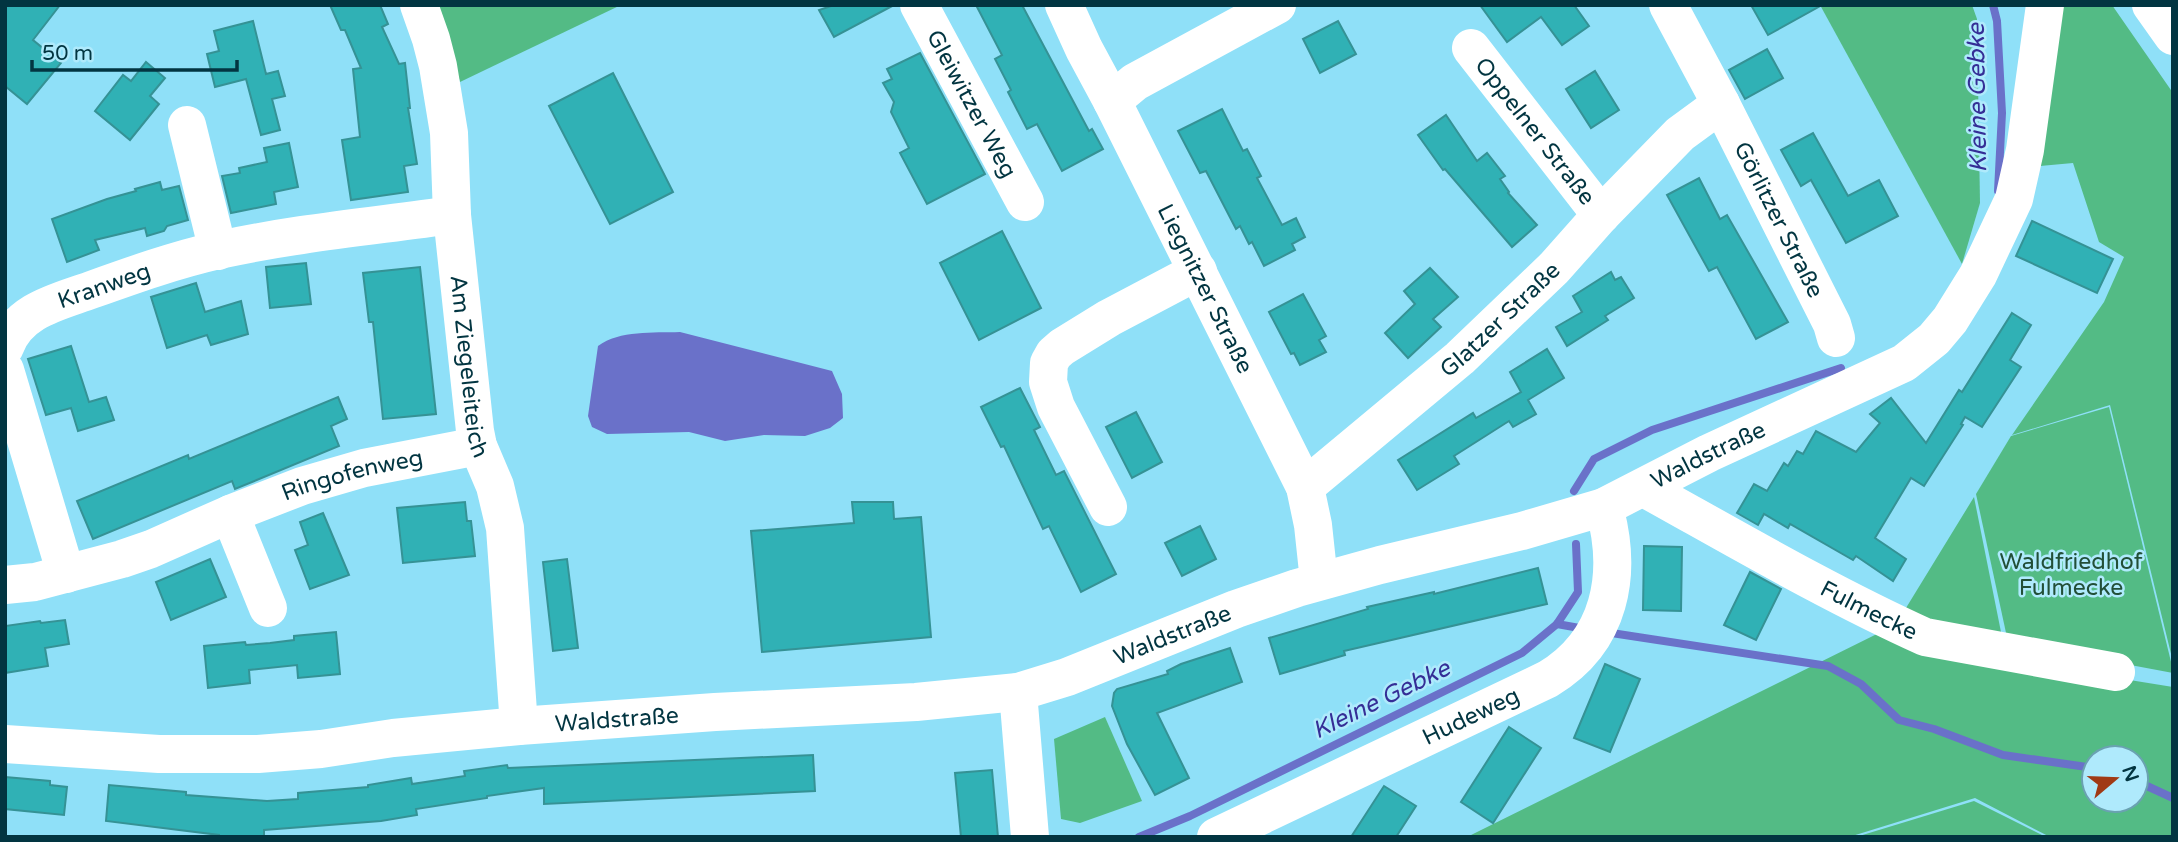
<svg xmlns="http://www.w3.org/2000/svg" width="2178" height="842" viewBox="0 0 2178 842" font-family="'Varela Round',sans-serif">
  <style>
    .green { fill: #53bb85; fill-rule: evenodd }
    .water { fill: #6a71c9 }
    .lines { fill: none; stroke-linecap: round; stroke-linejoin: round }
    .stream { stroke: #6a71c9; stroke-width: 8 }
    .building { fill: #30b1b5; stroke: #359295; stroke-width: 2 }
    .minor { stroke: #fff; stroke-width: 38 }
    .highway { stroke: #fff; stroke-width: 38 }
    .labels { text-anchor: middle; stroke-width: 5; stroke-linejoin: round; paint-order: stroke }
    .street-label { font-size: 23px; fill: #023541; stroke: #afeafc }
    .park-label { font-size: 23px; fill: #224f37; stroke: #afeafc }
    .water-label { font-size: 24px; font-style: italic; fill: #352e96; stroke: #afeafc }
  </style>
  <rect width="100%" height="100%" fill="#8fe0f8"/>
  <!-- green -->
  <g class="green">
    <path d="M436,5H621L460,82Z"/>
    <path d="M1820,5H1972L1977,19L1980,203L1962,264Z"/>
    <path d="M2062,5H2112L2173,93V662L2110,405L2012,435L2104,302L2124,257L2099,242L2073,163L2040,166Z"/>
    <path d="M2109,407L2173,670V673L2008,642L1976,494L2011,436Z"/>
    <path d="M1974,497L2003,642L1999,659L2173,687V837H2050L1975,798L1849,837H1467L1893,626L1898,621ZM2094,758H2136V800H2094Z"/>
    <path d="M1105,717L1142,801L1080,823L1061,819L1054,739Z"/>
    <path d="M1974,801L2046,837H1856Z"/>
  </g>
  <!-- water -->
  <path class="water" d="M680,332L832,371L842,394L843,418L830,428L805,436L764,435L725,441L689,432L607,434L592,427L588,416L598,346C620,330 653,333 680,332Z"/>
  <g class="lines">
    <!-- stream -->
    <g class="stream">
      <path d="M1993,5L1997,21L2002,113L1998,191"/>
      <path d="M1574,491L1594,459L1652,430L1841,368"/>
      <path d="M1557,624L1585,629"/>
      <path d="M1605,632L1828,666L1861,684L1899,720L1934,729L2003,755L2094,768"/>
      <path d="M2136,781L2173,798"/>
      <path d="M1139,837L1190,816L1522,653L1557,624L1578,592L1576,544"/>
    </g>
  </g>
  <!-- building -->
  <g class="building">
    <path d="M5,5H60L33,40L61,63L27,104L5,86Z"/>
    <path d="M330,5H380L388,24L382,27L399,64L405,63L410,108H408L417,164L404,166L408,192L351,200L342,140L360,137L353,69L361,68L345,30H341Z"/>
    <path d="M834,5H894L834,37L819,10Z"/>
    <path d="M976,5H1022L1089,131L1092,129L1103,149L1062,171L1037,124L1027,129L1008,92L1011,90L995,59L1002,55Z"/>
    <path d="M1480,5H1574L1589,26L1562,45L1541,17L1507,42Z"/>
    <path d="M1751,5H1822L1768,35Z"/>
    <path d="M253,21L266,74L278,71L285,96L272,99L280,130L261,135L246,79L215,87L207,54L219,51L214,31Z"/>
    <path d="M1338,21L1356,54L1320,73L1303,39Z"/>
    <path d="M1767,49L1783,78L1745,99L1729,70Z"/>
    <path d="M920,53L985,174L927,204L900,153L909,148L891,112L894,102L883,83L892,79L887,69Z"/>
    <path d="M146,62L165,78L150,96L159,104L130,140L95,111L123,75L131,81Z"/>
    <path d="M1595,71L1619,110L1591,128L1566,89Z"/>
    <path d="M613,73L673,192L610,224L549,106Z"/>
    <path d="M1222,109L1243,151L1247,149L1261,176L1257,178L1282,225L1296,218L1305,237L1292,244L1295,250L1264,266L1252,242L1249,244L1240,226L1236,229L1206,171L1200,173L1178,131Z"/>
    <path d="M1446,115L1477,161L1487,153L1505,176L1500,179L1509,192L1508,193L1537,225L1512,247L1445,169L1443,170L1418,135Z"/>
    <path d="M1813,133L1848,196L1879,180L1898,216L1846,243L1811,180L1801,186L1781,150Z"/>
    <path d="M289,143L298,187L274,192L276,204L231,213L222,176L240,173L239,168L267,162L264,148Z"/>
    <path d="M1699,178L1720,219L1727,215L1788,322L1756,339L1717,267L1709,271L1667,195Z"/>
    <path d="M160,182L162,190L179,186L188,220L167,226L164,231L147,236L145,228L95,240L99,250L67,262L52,219L107,199L136,191L135,189Z"/>
    <path d="M2032,221L2113,259L2097,293L2016,256Z"/>
    <path d="M1002,231L1041,308L979,340L940,263Z"/>
    <path d="M306,263L311,304L270,308L266,267Z"/>
    <path d="M420,267L436,414L383,419L373,322H369L363,273Z"/>
    <path d="M1430,268L1458,297L1433,319L1441,327L1408,358L1385,333L1415,304L1404,291Z"/>
    <path d="M1611,272L1615,280L1621,277L1634,298L1605,316L1608,320L1567,346L1556,327L1582,312L1573,296Z"/>
    <path d="M196,283L205,312L241,301L248,334L211,345L207,335L167,348L151,297Z"/>
    <path d="M1303,294L1326,336L1319,340L1326,352L1300,365L1294,353L1291,354L1269,312Z"/>
    <path d="M2012,313L2031,325L2010,360L2021,367L1982,427L1965,417L1961,424L1963,425L1924,486L1911,478L1875,538L1906,559L1893,581L1856,556L1853,560L1790,524L1788,528L1764,514L1758,525L1737,513L1754,484L1767,491L1784,463L1788,466L1797,451L1803,454L1816,431L1856,452L1880,423L1870,414L1891,398L1926,443L1959,390L1962,392Z"/>
    <path d="M71,346L89,402L106,397L114,420L78,431L71,408L46,415L28,359Z"/>
    <path d="M1547,349L1564,378L1528,400L1536,414L1513,427L1509,421L1454,456L1459,464L1417,490L1398,460L1473,413L1476,418L1521,392L1510,372Z"/>
    <path d="M1020,388L1040,427L1034,430L1056,475L1064,471L1116,574L1081,592L1049,526L1043,529L1004,446L1001,447L981,407Z"/>
    <path d="M338,397L347,419L331,426L339,446L235,489L232,481L93,539L77,501L188,455L189,459Z"/>
    <path d="M1136,412L1162,462L1132,478L1106,427Z"/>
    <path d="M465,502L467,521H471L475,556L403,563L397,508Z"/>
    <path d="M852,502H893L894,519L921,517L931,637L762,652L751,531L854,523Z"/>
    <path d="M323,513L349,575L310,589L295,550L308,545L300,522Z"/>
    <path d="M1200,526L1216,559L1182,576L1165,543Z"/>
    <path d="M1644,546L1682,547L1681,611L1643,610Z"/>
    <path d="M210,559L226,597L171,620L156,582Z"/>
    <path d="M567,559L578,648L553,651L543,562Z"/>
    <path d="M1538,568L1547,604L1344,651L1345,655L1280,674L1269,638L1368,609L1367,607L1434,592V594Z"/>
    <path d="M1750,572L1781,589L1756,640L1724,625Z"/>
    <path d="M65,620L69,644L45,648L48,666L5,673V626L40,621L41,623Z"/>
    <path d="M336,632L340,674L298,678L297,665L249,670L250,683L208,688L204,646L245,642L246,645L270,643L294,640V636Z"/>
    <path d="M1230,648L1242,682L1157,713L1189,778L1155,795L1127,744L1112,706L1114,693L1117,689L1168,674L1167,671L1181,664Z"/>
    <path d="M1605,664L1640,679L1610,752L1574,738Z"/>
    <path d="M1509,727L1541,748L1493,823L1461,802Z"/>
    <path d="M813,755L815,791L544,804V788L487,796V798L416,809L417,815L381,821L264,830V837H219V835L106,821L109,785L186,792V795L267,801L298,799V793L368,787V785L411,778L412,784L465,776L464,771L507,765L508,768Z"/>
    <path d="M992,770L998,837H961L955,773Z"/>
    <path d="M5,777L50,781V785L67,787L64,815L5,809Z"/>
    <path d="M1384,786L1416,806L1396,837H1351Z"/>
  </g>
  <g class="lines">
    <!-- minor -->
    <g class="minor">
      <path id="s1" d="M419,5L431,39L438,66L449,133L452,215L475,431L478,446L495,486L505,528L519,726"/>
      <path id="s2" d="M919,5L1025,202"/>
      <path id="s3" d="M1064,5L1084,49L1112,101L1305,487L1313,525L1319,581"/>
      <path d="M1668,5L1721,104"/>
      <path id="s4" d="M1471,48L1601,215"/>
      <path d="M1112,101L1135,82L1277,5"/>
      <path d="M187,125L218,251"/>
      <path id="s5" d="M5,347C18,310 58,302 91,290C133,275 175,260 219,250C296,233 375,226 452,215"/>
      <path d="M5,370L66,574"/>
      <path id="s6" d="M1305,487L1460,358L1554,268L1601,215L1680,134L1721,104L1832,324L1836,338"/>
      <path id="s7" d="M1644,488C1736,539 1828,593 1925,637L2116,672"/>
      <path d="M1108,507L1056,407L1048,382L1049,363L1054,354L1062,347L1109,318L1198,271"/>
      <path d="M230,514L268,608"/>
      <path id="s8" d="M5,585L35,582L122,559L151,549L230,514L302,486L364,468L478,446"/>
      <path d="M1018,692L1030,837"/>
      <path id="s9" d="M5,744L159,754H258L321,749L393,738L519,726L715,712L916,702L1018,692L1067,677L1236,609L1297,588L1380,565L1522,531L1604,507L1709,453L1904,363L1934,339L1950,320L1978,275L2014,199L2025,150L2045,5"/>
      <path id="s10" d="M1216,837L1548,679C1611,641 1623,574 1604,507"/>
    </g>
    <!-- highway -->
    <path class="highway" d="M2151,5L2173,36"/>
  </g>
  <g class="labels">
    <!-- street labels -->
    <g class="street-label">
      <text dy="8" stroke="none"><textPath href="#s2" startOffset="112">Gleiwitzer Weg</textPath></text>
      <text dy="8" stroke="none"><textPath href="#s4" startOffset="105">Oppelner Straße</textPath></text>
      <text dy="8" stroke="none"><textPath href="#s6" startOffset="696">Görlitzer Straße</textPath></text>
      <text dy="8" stroke="none"><textPath href="#s5" startOffset="121">Kranweg</textPath></text>
      <text dy="8" stroke="none"><textPath href="#s3" startOffset="317">Liegnitzer Straße</textPath></text>
      <text dy="8" stroke="none"><textPath href="#s6" startOffset="257">Glatzer Straße</textPath></text>
      <text dy="8" stroke="none"><textPath href="#s1" startOffset="366">Am Ziegeleiteich</textPath></text>
      <text dy="8" stroke="none"><textPath href="#s9" startOffset="1748">Waldstraße</textPath></text>
      <text dy="8" stroke="none"><textPath href="#s8" startOffset="366">Ringofenweg</textPath></text>
      <text dy="8" stroke="none"><textPath href="#s7" startOffset="256">Fulmecke</textPath></text>
      <text dy="8" stroke="none"><textPath href="#s9" startOffset="1181">Waldstraße</textPath></text>
      <text dy="8" stroke="none"><textPath href="#s10" startOffset="282">Hudeweg</textPath></text>
      <text dy="8" stroke="none"><textPath href="#s9" startOffset="614">Waldstraße</textPath></text>
    </g>
    <!-- park labels -->
    <g class="park-label">
      <text x="2071" y="569">Waldfriedhof<tspan x="2071" dy="26">Fulmecke</tspan></text>
    </g>
    <!-- water labels -->
    <g class="water-label">
      <text transform="translate(1977 98) rotate(-91)" y="8">Kleine Gebke</text>
      <text transform="translate(1381 699) rotate(-26)" y="8">Kleine Gebke</text>
    </g>
  </g>
  <!-- border -->
  <rect width="2178" height="842" fill="none" stroke="#023541" stroke-width="14"/>
  <!-- north arrow -->
  <g transform="translate(2115 779) rotate(71)"><circle r="33" fill="#afeafc" stroke="#6aa2b1" stroke-width="2"/>
  <path d="M0-5L12 26L0 18L-12 26Z" fill="#a03a15"/>
  <text y="-10" font-size="19" font-weight="bold" text-anchor="middle" fill="#023541">N</text>
  </g>
  <!-- scale -->
  <path d="M32 60v10h205v-10" fill="none" stroke="#023541" stroke-width="3.5"/>
  <text x="42" y="60" font-size="21" fill="#023541" stroke="#afeafc" stroke-width="5" paint-order="stroke">50 m</text>
</svg>
